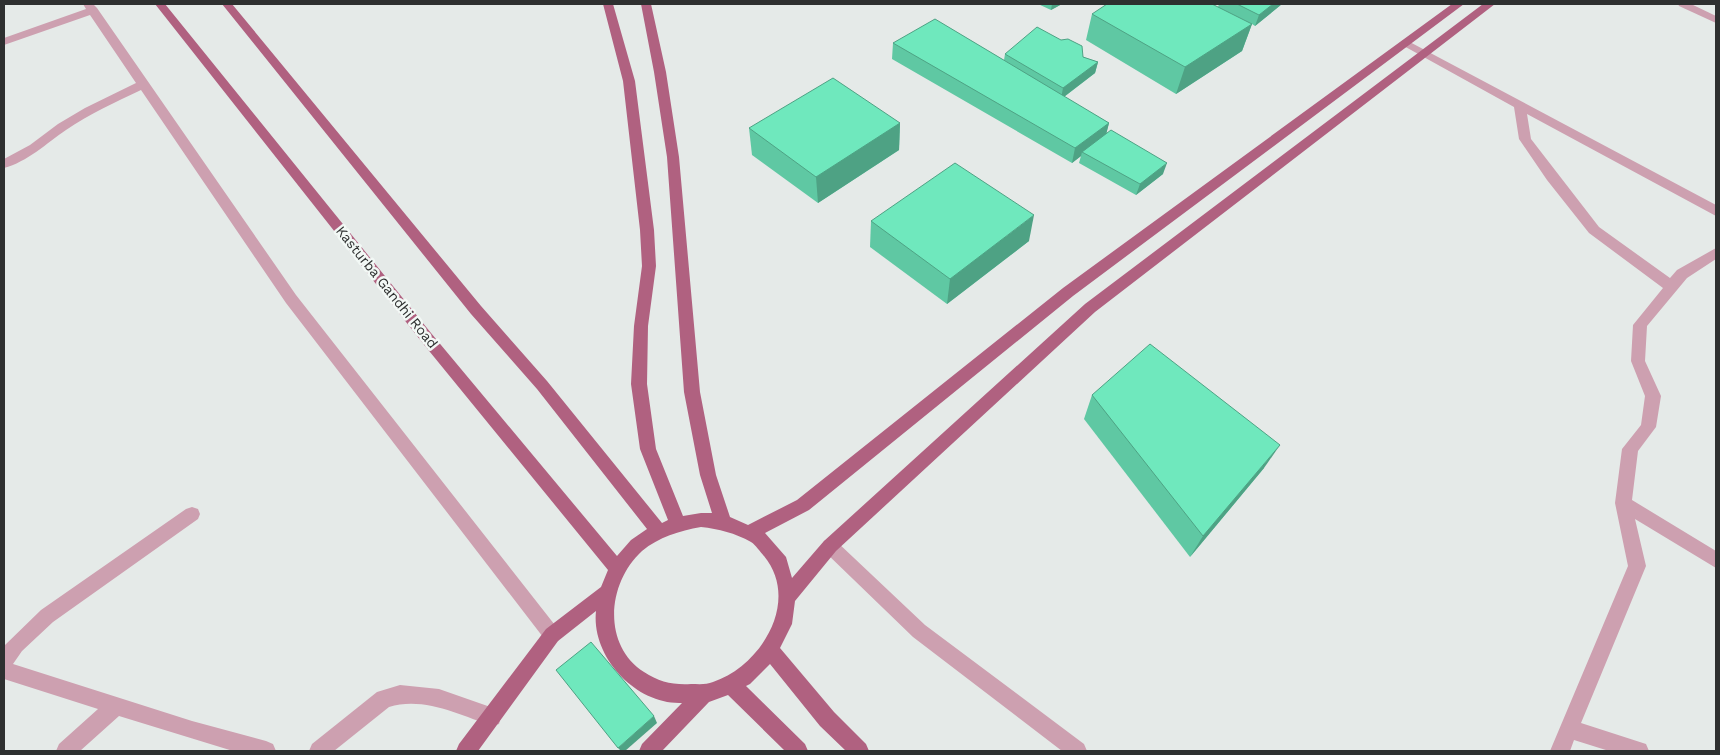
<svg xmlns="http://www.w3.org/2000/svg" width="1720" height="755" viewBox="0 0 1720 755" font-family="'Work Sans',sans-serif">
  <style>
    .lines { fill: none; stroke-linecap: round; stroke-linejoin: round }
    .minor { fill: #cda0b0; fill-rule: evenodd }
    .major { fill: #b06180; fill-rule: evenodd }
    .wall { fill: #5fc8a3 }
    .shaded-wall { fill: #4ea284 }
    .building { fill: #6fe8bd; stroke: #4ea284 }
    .labels { text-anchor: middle; stroke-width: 5; stroke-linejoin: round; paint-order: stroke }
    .street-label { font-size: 14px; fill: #2e3030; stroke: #f2f8f5 }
  </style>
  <rect width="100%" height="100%" fill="#e5eae8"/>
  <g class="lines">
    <!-- minor -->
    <g class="minor">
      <path d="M83,4H93L97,8L296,295L558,629L561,635L558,641L552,644L546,641L286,303L141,90C116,102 89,114 66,130C47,143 27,162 4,168V159L30,145L58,124L85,108L136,83L90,15L4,45V38L86,9Z"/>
      <path d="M1678,4H1691L1716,16V23L1679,6Z"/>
      <path d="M1406,40L1716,205V216L1527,114L1531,139L1599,227L1670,278L1677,270L1716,248V259L1687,278L1647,326L1645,361L1661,396L1656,427L1638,451L1632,500L1716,551V568L1635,519L1646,566L1581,723L1646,744L1649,751H1609L1574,740L1570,751H1550L1628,566L1615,503L1622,449L1641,425L1645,396L1631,361L1633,325L1663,288L1589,233L1547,180L1519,139L1514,107L1402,45L1400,43L1402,41Z"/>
      <path d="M192,507L198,509L200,514L198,519L53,622L22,651L13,664L192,721L266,741L273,744L276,751H233L119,716L80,751H56L59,744L98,709L4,679V646L41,610L186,509Z"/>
      <path d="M830,538L836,541L925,625L1084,744L1087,751H1062L913,637L824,551L822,546L824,541Z"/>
      <path d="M400,685L439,689L499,710L501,717L499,724L492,726C461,715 423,696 389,707L334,751H309L312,744L377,692Z"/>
    </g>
    <!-- major -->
    <path class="major" d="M155,4H165L431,333L617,556L631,540L647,529L537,389L471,314L222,4H232L481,306L547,381L662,523L668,520L640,449L631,384L634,326L642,266L640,230L623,81L603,4H613L635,81L654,230L656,266L648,326L647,384L656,449L683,516L701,513H712L700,475L684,392L667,157L654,72L641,4H651L666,72L679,157L700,392L716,475L730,517L748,525L797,500L1063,288L1452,4H1464L1073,296L809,510L765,533L786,557L792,578L824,541L1085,304L1483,4H1495L1095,312L836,551L795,601L792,624L780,648L834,712L866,744L869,751H846L820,726L770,664L750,684L746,686L805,744L808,751H785L728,695L709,702L662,751H639L642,744L682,703C636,705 591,657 596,611L558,641L478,751H456L459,744L546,629L601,587L608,570L421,341ZM701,527C719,529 735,533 751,542C756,545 760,552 764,556C801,601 761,666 713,682C706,685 698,684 691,684C673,685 659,682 644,672C602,645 607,583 642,551C659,537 679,531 701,527Z"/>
  </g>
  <!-- wall -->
  <g class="wall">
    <path d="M1038,4H1062L1051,10Z"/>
    <path d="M1219,4H1282L1255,26L1252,24L1242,51L1176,94L1086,40L1092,14L1218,7Z"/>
    <path d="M893,43L1004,60L1005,54L1083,57L1098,62L1095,73L1064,97L1109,123L1106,134L1163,174L1136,195L1079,163L1081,156L1072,163L892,59Z"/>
    <path d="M900,123L899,150L818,203L752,155L749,128Z"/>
    <path d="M871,221L1029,241L947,304L870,247Z"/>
    <path d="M1092,395L1264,468L1190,557L1084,419Z"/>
  </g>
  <!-- shaded-wall -->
  <g class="shaded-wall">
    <path d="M1052,4H1062L1051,10Z"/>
    <path d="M1273,4H1282L1255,26L1259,15Z"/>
    <path d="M1252,24L1242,51L1176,94L1185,67Z"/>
    <path d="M1098,62L1095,73L1061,99L1063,88Z"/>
    <path d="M900,123L899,150L818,203L816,177Z"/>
    <path d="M1109,123L1105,139L1082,152L1081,156L1072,163L1075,148Z"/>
    <path d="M1167,163L1163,174L1136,195L1140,184Z"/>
    <path d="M1034,215L1029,241L947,304L950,279Z"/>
    <path d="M1280,445L1264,468L1190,557L1203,536Z"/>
    <path d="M654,716L657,723L625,751H621L618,748Z"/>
  </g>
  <!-- building -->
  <g class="building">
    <path d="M1107,4H1212L1252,24L1185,67L1092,14Z"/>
    <path d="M1237,4H1273L1259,15Z"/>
    <path d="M935,19L1109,123L1075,148L893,43Z"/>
    <path d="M1037,27L1061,40L1068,39L1082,46L1083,57L1098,62L1063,88L1005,54Z"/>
    <path d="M833,78L900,123L816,177L749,128Z"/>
    <path d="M1111,130L1167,163L1140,184L1082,152Z"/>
    <path d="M955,163L1034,215L950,279L871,221Z"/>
    <path d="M1150,344L1280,445L1203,536L1092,395Z"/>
    <path d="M591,642L654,716L618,748L556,670Z"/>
  </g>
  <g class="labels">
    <!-- street labels -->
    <g class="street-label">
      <text transform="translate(387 287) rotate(51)" y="5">Kasturba Gandhi Road</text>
    </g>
  </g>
  <!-- border -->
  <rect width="1720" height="755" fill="none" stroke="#2e3030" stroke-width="10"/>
</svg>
